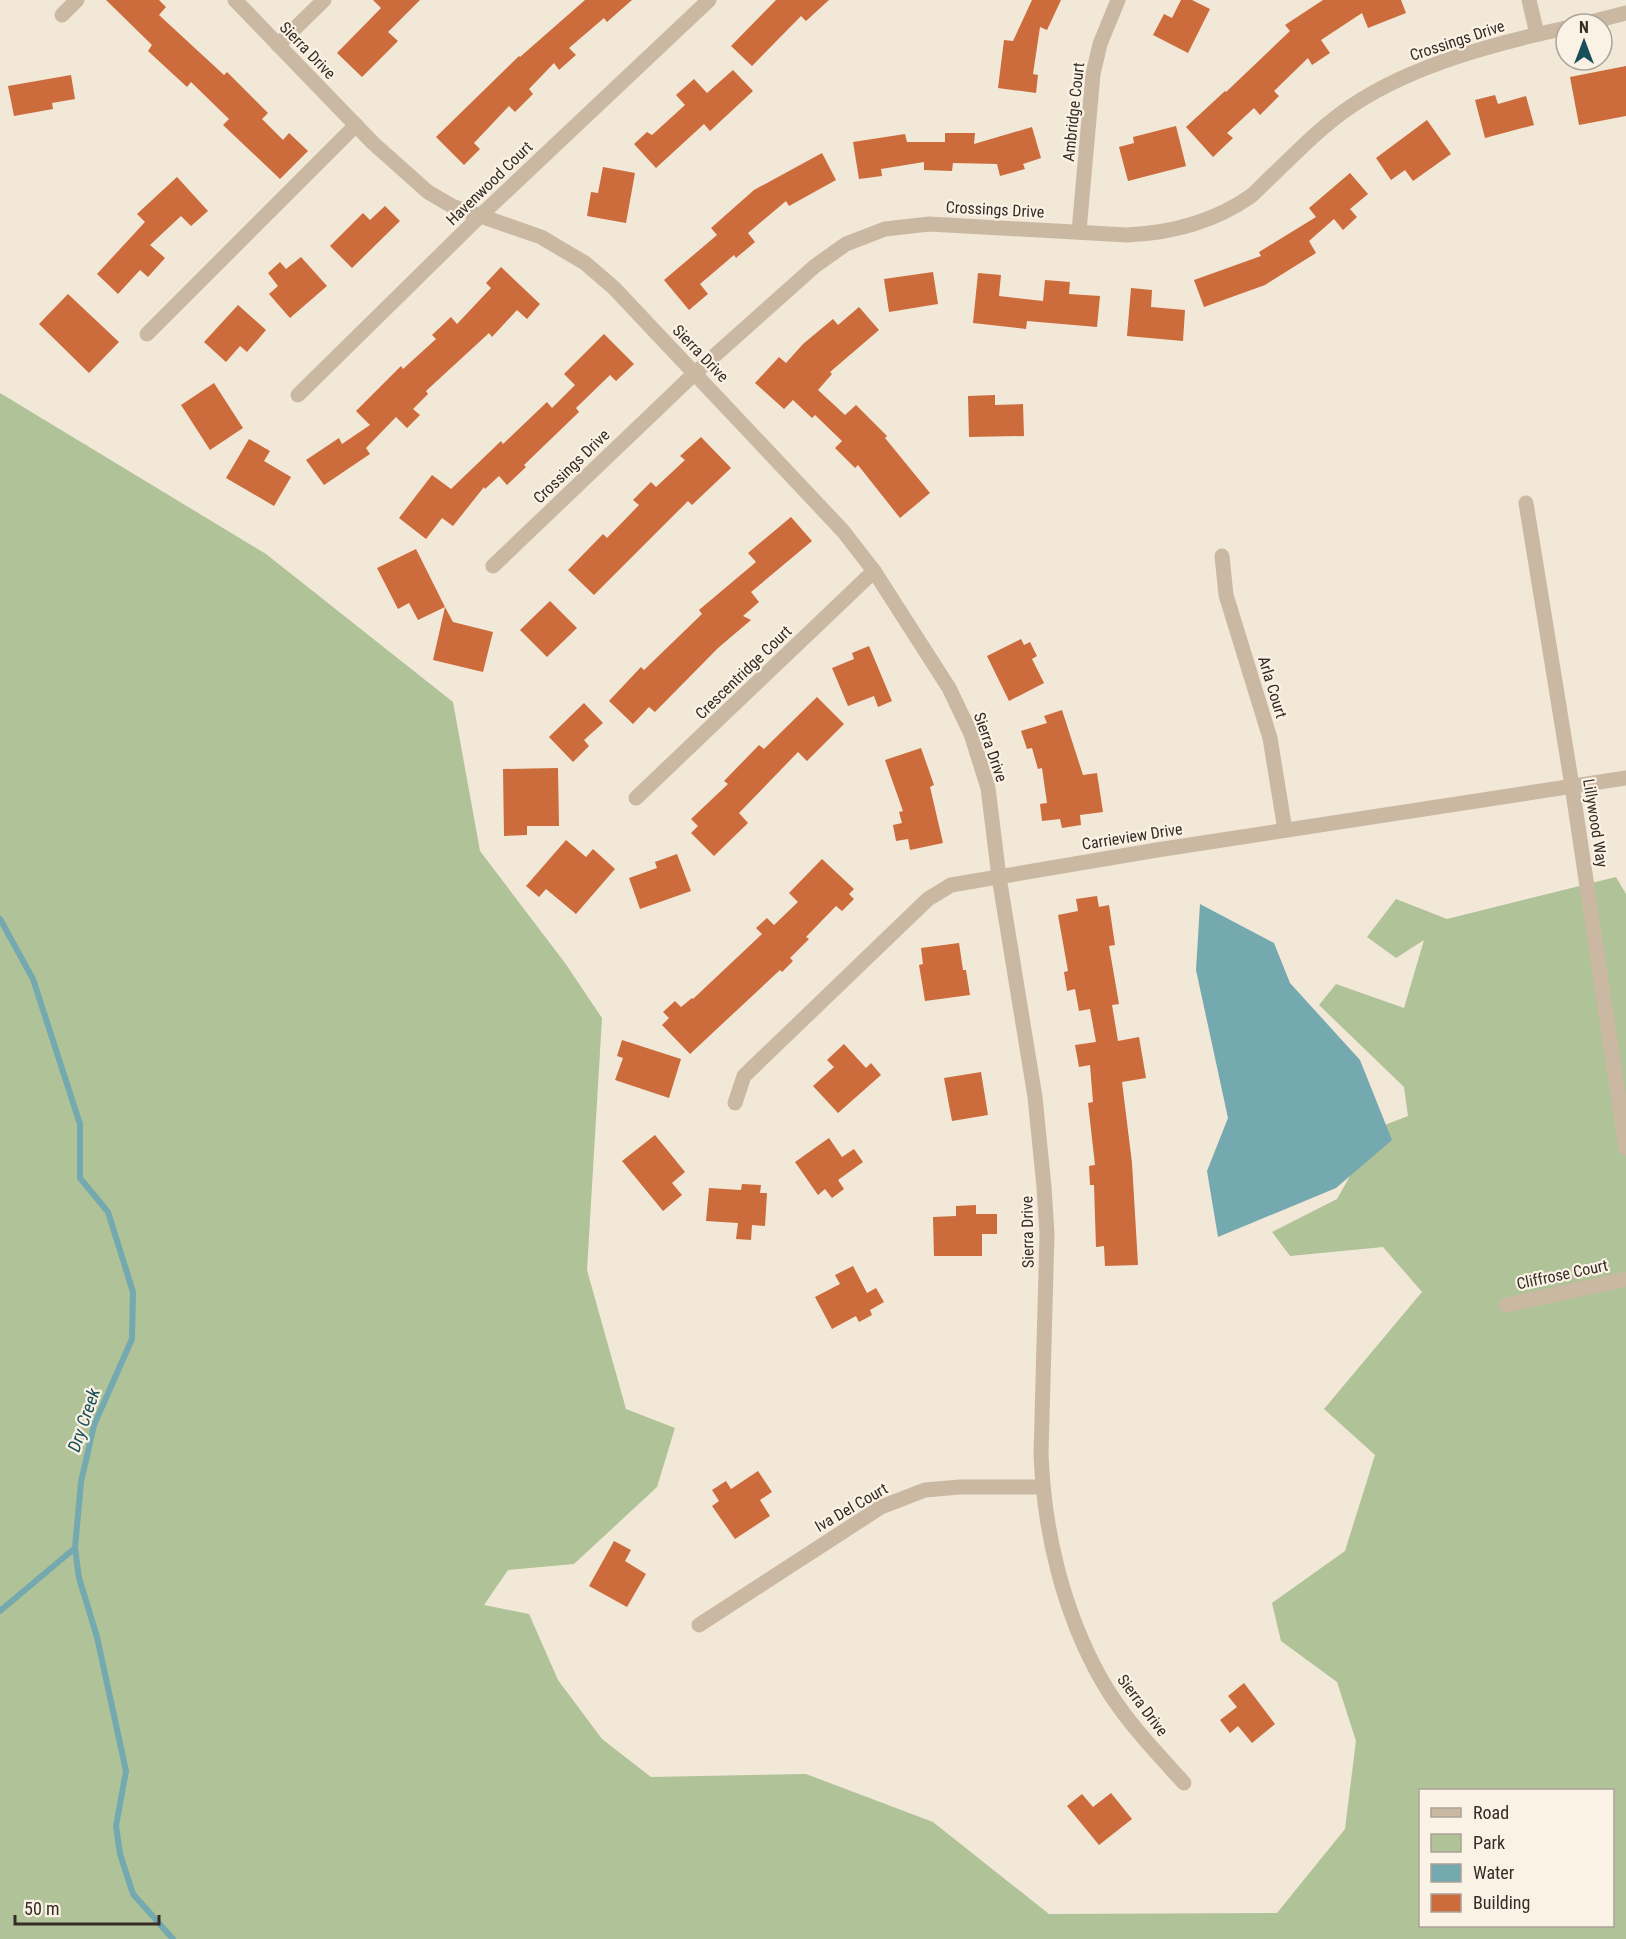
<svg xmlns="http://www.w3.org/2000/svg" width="1626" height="1939" viewBox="0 0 1626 1939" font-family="'Roboto Condensed',sans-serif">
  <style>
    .green { fill: #b0c297; fill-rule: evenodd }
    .water { fill: #75a9b0 }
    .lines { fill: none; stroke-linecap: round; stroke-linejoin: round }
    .stream { stroke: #75a9b0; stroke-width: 6 }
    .building { fill: #cc6b3c }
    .minor { stroke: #cbb8a3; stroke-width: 15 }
    .labels { text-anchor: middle; stroke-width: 4.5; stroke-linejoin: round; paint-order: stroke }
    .street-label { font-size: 16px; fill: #352c25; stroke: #faf2e4 }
    .water-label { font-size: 18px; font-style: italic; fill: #194f58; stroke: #faf2e4 }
  </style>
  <rect width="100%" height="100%" fill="#f2e8d7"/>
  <!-- green -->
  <path class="green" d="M0,393L266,554L453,702L480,851L565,963L602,1018L587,1270L626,1409L675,1428L657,1487L574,1564L508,1570L484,1605L529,1614L558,1680L602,1739L651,1777L806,1774L933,1822L1049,1914L1277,1913L1345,1829L1356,1741L1337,1682L1281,1641L1272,1603L1345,1551L1375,1455L1324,1409L1422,1292L1383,1247L1290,1256L1272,1232L1337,1199L1377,1128L1408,1116L1404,1087L1319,1005L1336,984L1404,1008L1424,940L1396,958L1367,937L1396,899L1447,919L1616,877L1626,894V1939H0ZM1420,1790H1612V1926H1420Z"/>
  <!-- water -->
  <path class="water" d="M1200,904L1274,943L1290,983L1360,1060L1392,1140L1336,1188L1218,1237L1207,1171L1228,1118L1196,970Z"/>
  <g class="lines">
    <!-- stream -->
    <g class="stream">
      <path d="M0,919L33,979L80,1124V1178L108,1212L133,1292L132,1339L94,1425L81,1482L75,1548L79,1578L97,1637L126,1771L116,1826L120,1854L133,1894L173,1939"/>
      <path d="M0,1611L75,1548"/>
    </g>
  </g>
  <!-- building -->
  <g class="building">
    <path d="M106,0H159L166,7L159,15L224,75L227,72L268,113L262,119L283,140L289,133L308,151L280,179L223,125L229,119L191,82L187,87L148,51L152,45Z"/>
    <path d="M373,0H420L388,32L398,41L362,77L337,53L381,8Z"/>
    <path d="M585,0H632L607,22L604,18L569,48L576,55L559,70L554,63L529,89L533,94L515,112L509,106L474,143L480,149L464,165L436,137L519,56L520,57Z"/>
    <path d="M776,0H829L806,21L801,16L752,66L731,46Z"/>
    <path d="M1032,0H1061L1047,30L1040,27L1033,74L1038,75L1036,93L998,88L1004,40L1013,41Z"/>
    <path d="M1181,0H1192L1210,9L1188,53L1153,35L1164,14L1172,18Z"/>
    <path d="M1323,0H1401L1406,13L1368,28L1362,13L1321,40L1330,53L1312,65L1308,58L1274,91L1279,96L1260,115L1254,108L1227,133L1233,138L1213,157L1186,127L1225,91L1226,92L1290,31L1285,25Z"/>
    <path d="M1626,66V116L1579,125L1570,77Z"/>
    <path d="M733,70L753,91L710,131L704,124L656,168L634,144L647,132L652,135L685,105L676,95L694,79L707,93Z"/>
    <path d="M71,75L75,99L52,103L53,109L14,116L8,86Z"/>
    <path d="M1495,95L1498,104L1526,96L1534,125L1485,138L1475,100Z"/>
    <path d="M1427,120L1451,154L1413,181L1405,170L1391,180L1376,158Z"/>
    <path d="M1176,126L1186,166L1128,181L1119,147L1134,143L1133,137Z"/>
    <path d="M1032,127L1041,158L1023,164L1025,169L1000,176L997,164L953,163L952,171L924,170V162L881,169L882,176L859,179L853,142L905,134L907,142H945V133H975L974,144Z"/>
    <path d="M822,153L836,180L789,206L786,201L748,233L755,242L736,258L734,255L700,284L708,294L689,310L664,280L717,235L711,228L754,190Z"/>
    <path d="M603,167L635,173L626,223L587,216L591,192L598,193Z"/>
    <path d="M1350,173L1368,194L1350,209L1357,217L1343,230L1334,219L1309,241L1316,253L1265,285L1204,307L1194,280L1261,256L1259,252L1316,217L1309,208Z"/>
    <path d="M177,177L208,211L191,226L181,216L150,245L165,258L148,277L140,270L118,294L97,274L145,222L137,214Z"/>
    <path d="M385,206L400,221L352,268L330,246L363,213L370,220Z"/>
    <path d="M301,257L327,286L290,318L269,294L278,286L268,273L280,262L286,269Z"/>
    <path d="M501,267L540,304L527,319L517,310L492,337L489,333L426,391L428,394L413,409L420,415L407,428L396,417L366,448L370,454L324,485L306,460L339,438L342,444L370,425L356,411L401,366L403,369L436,339L432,335L451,317L457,324L491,288L486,283Z"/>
    <path d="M933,272L938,304L889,312L884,279Z"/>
    <path d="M978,273L1001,275L999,296L1043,301L1045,280L1070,282L1069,294L1100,296L1097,327L1027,321L1026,329L973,323Z"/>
    <path d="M1131,288L1152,290L1151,307L1185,310L1183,341L1127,336Z"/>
    <path d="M68,294L119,342L89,373L39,324Z"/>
    <path d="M238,305L266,330L247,352L240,346L226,362L204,342Z"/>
    <path d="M859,307L879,330L830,372L832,374L818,390L845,415L856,405L887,436L885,438L930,493L900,518L858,465L855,468L835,448L842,441L815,415L812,418L793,400L784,409L755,383L779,357L786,363L803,344L833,319L838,325Z"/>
    <path d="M604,334L634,364L616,381L610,375L576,408L579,412L524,465L526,467L507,485L499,476L485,489L484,487L453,526L442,518L426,539L399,518L432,475L451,489L501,441L503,444L547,402L552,408L575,385L564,374Z"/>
    <path d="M214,383L243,428L210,450L181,405Z"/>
    <path d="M995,395V405L1023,404L1024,436L969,437L968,396Z"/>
    <path d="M701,437L731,468L692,505L688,501L594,595L568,570L603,534L607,538L639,505L633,500L651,482L656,487L685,460L680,456Z"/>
    <path d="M249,439L270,451L264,461L291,477L274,506L226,478Z"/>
    <path d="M791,517L812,541L751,592L759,602L743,616L751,620L718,648L655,712L649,707L633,724L609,701L641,667L644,670L702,614L699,610L756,562L748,553Z"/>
    <path d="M416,549L445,607L418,620L409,603L398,609L377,568Z"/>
    <path d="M550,601L577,628L547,657L520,630Z"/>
    <path d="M445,607L453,622L493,632L483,672L433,660Z"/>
    <path d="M1021,639L1024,645L1030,642L1037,656L1032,659L1044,683L1009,701L987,656Z"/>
    <path d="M869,646L892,701L878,707L874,696L848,706L832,668L854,659L852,653Z"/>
    <path d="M817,697L844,724L807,761L798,752L739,813L748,823L714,856L691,833L698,826L691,819L728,784L724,781L759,745L764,749Z"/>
    <path d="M584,703L603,723L584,740L589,746L573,762L549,737Z"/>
    <path d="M1062,710L1083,775L1097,773L1103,812L1080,815L1081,825L1062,828L1060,819L1042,821L1040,804L1047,803L1042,768L1038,769L1032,748L1027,749L1021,731L1047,723L1044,716Z"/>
    <path d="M921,748L934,785L930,787L943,843L910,850L908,839L896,841L893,825L902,823L899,812L903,811L885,760Z"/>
    <path d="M558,768L559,826H527V835L504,836L503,769Z"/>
    <path d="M566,840L586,857L593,849L615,869L576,914L546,889L539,897L526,886Z"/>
    <path d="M677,854L691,891L640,909L629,878L657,868L655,862Z"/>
    <path d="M822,859L854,889L849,894L854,899L842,911L836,906L806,937L809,939L790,958L793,961L782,972L780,970L690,1054L662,1025L669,1018L663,1012L675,1001L681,1007L692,998L693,999L762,934L756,928L767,918L774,925L798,902L789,893Z"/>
    <path d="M1097,896L1099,907L1109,905L1115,945L1109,946L1119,1004L1112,1005L1118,1041L1139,1037L1146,1078L1122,1082L1132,1163L1138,1265L1105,1266L1104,1246L1096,1247L1094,1185H1090L1089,1166L1095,1165L1088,1103L1093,1102L1090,1065L1079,1067L1075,1045L1096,1042L1090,1009L1079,1011L1075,989L1067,991L1064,972L1068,971L1058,915L1078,911L1076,899Z"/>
    <path d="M959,943L963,970H966L970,995L925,1001L919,965L923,964L921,948Z"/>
    <path d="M622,1040L681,1059L669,1098L615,1080L623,1058L617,1056Z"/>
    <path d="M844,1044L866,1068L871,1063L881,1075L838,1113L813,1086L834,1067L827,1060Z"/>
    <path d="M981,1072L988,1115L952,1121L944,1078Z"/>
    <path d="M655,1135L685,1172L672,1183L682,1195L663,1211L622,1161Z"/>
    <path d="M829,1138L842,1157L854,1149L863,1162L838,1180L844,1189L832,1198L825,1189L818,1195L795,1162Z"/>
    <path d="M742,1184L761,1185L760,1193H767L765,1226L752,1225L751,1240L736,1239L738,1223L706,1221L709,1188L741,1190Z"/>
    <path d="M976,1205V1214H997V1234H982V1256H934L933,1217L956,1216V1206Z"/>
    <path d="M853,1266L867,1293L876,1288L884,1302L870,1310L872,1315L859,1322L856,1316L832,1329L815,1297L840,1284L835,1275Z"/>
    <path d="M758,1471L772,1492L760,1500L770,1516L735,1539L712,1506L719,1501L712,1490L726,1481L731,1489Z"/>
    <path d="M614,1541L631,1550L625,1561L646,1574L627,1607L589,1586Z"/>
    <path d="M1244,1683L1275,1724L1252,1743L1238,1726L1230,1733L1220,1720L1237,1707L1228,1696Z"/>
    <path d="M1111,1793L1132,1819L1099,1845L1067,1806L1082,1794L1093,1807Z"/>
  </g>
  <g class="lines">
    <!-- minor -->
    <g class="minor">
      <path d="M235,0L373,143L428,192L452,206L541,237L585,263L614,288L843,531L874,571L949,688L971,734L988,788L999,877L1035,1097L1044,1187L1047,1234L1041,1454C1044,1532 1063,1611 1101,1679C1123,1718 1154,1750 1184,1783"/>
      <path d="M1529,0L1537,34"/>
      <path d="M62,15L77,0"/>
      <path d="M1583,24L1626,13"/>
      <path d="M278,45L324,0"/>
      <path d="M1079,231L1093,74L1100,44L1118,0"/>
      <path d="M147,334L356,125"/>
      <path d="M298,395L480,216L709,0"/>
      <path d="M1526,503L1572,786L1626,1148"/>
      <path d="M1222,556L1226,595L1270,738L1285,830"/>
      <path d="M493,566L695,373L815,266L846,244L885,229L929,224L1127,235C1171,233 1214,222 1251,196C1259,189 1266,181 1274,174C1299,150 1324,124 1353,105C1413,65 1496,43 1566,28"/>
      <path d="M636,798L874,571"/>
      <path d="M735,1103L744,1076L928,899L951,885L1157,850L1626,778"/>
      <path d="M1506,1305L1626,1279"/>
      <path d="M699,1625L881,1507L925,1490L960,1487H1042"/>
    </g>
  </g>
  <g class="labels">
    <!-- street labels -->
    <g class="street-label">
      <text transform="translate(1457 40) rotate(-18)" y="6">Crossings Drive</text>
      <text transform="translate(308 50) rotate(46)" y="6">Sierra Drive</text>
      <text transform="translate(1073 112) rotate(-84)" y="6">Ambridge Court</text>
      <text transform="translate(489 183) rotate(-44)" y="6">Havenwood Court</text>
      <text transform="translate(995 209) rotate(3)" y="6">Crossings Drive</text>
      <text transform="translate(701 353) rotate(46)" y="6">Sierra Drive</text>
      <text transform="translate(571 466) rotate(-44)" y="6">Crossings Drive</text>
      <text transform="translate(743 672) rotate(-44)" y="6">Crescentridge Court</text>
      <text transform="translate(1273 687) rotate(73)" y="6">Arla Court</text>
      <text transform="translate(991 747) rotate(71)" y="6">Sierra Drive</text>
      <text transform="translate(1596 823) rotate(81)" y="6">Lillywood Way</text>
      <text transform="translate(1132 836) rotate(-9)" y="6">Carrieview Drive</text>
      <text transform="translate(1027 1232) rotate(-91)" y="6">Sierra Drive</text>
      <text transform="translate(1562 1274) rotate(-12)" y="6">Cliffrose Court</text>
      <text transform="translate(851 1507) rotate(-30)" y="6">Iva Del Court</text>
      <text transform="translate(1143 1705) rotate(53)" y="6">Sierra Drive</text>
    </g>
    <!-- water labels -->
    <g class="water-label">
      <text transform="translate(84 1420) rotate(-71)" y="6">Dry Creek</text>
    </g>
  </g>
  <!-- legend -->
  <rect x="1419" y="1789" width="195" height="138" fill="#faf2e4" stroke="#aba398" stroke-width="1.5"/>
  <rect x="1431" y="1808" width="30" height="9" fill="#cbb8a3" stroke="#aba398" stroke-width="1.5"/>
  <text x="1473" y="1819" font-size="18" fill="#352c25">Road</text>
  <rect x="1431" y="1834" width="30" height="18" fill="#b0c297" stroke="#aba398" stroke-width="1.5"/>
  <text x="1473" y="1849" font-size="18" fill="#352c25">Park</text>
  <rect x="1431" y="1864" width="30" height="18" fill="#75a9b0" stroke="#aba398" stroke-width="1.5"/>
  <text x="1473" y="1879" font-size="18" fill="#352c25">Water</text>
  <rect x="1431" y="1894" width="30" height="18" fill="#cc6b3c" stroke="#aba398" stroke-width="1.5"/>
  <text x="1473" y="1909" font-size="18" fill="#352c25">Building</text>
  <!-- north arrow -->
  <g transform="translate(1584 42)"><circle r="28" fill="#faf2e4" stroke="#aba398" stroke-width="1.5"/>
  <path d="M0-4.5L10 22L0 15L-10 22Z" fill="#194f58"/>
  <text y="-9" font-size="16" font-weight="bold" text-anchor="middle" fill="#352c25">N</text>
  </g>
  <!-- scale -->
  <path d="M15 1915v9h144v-9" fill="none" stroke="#352c25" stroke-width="3"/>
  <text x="24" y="1915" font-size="18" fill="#352c25" stroke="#faf2e4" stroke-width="4.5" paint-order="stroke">50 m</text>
</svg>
